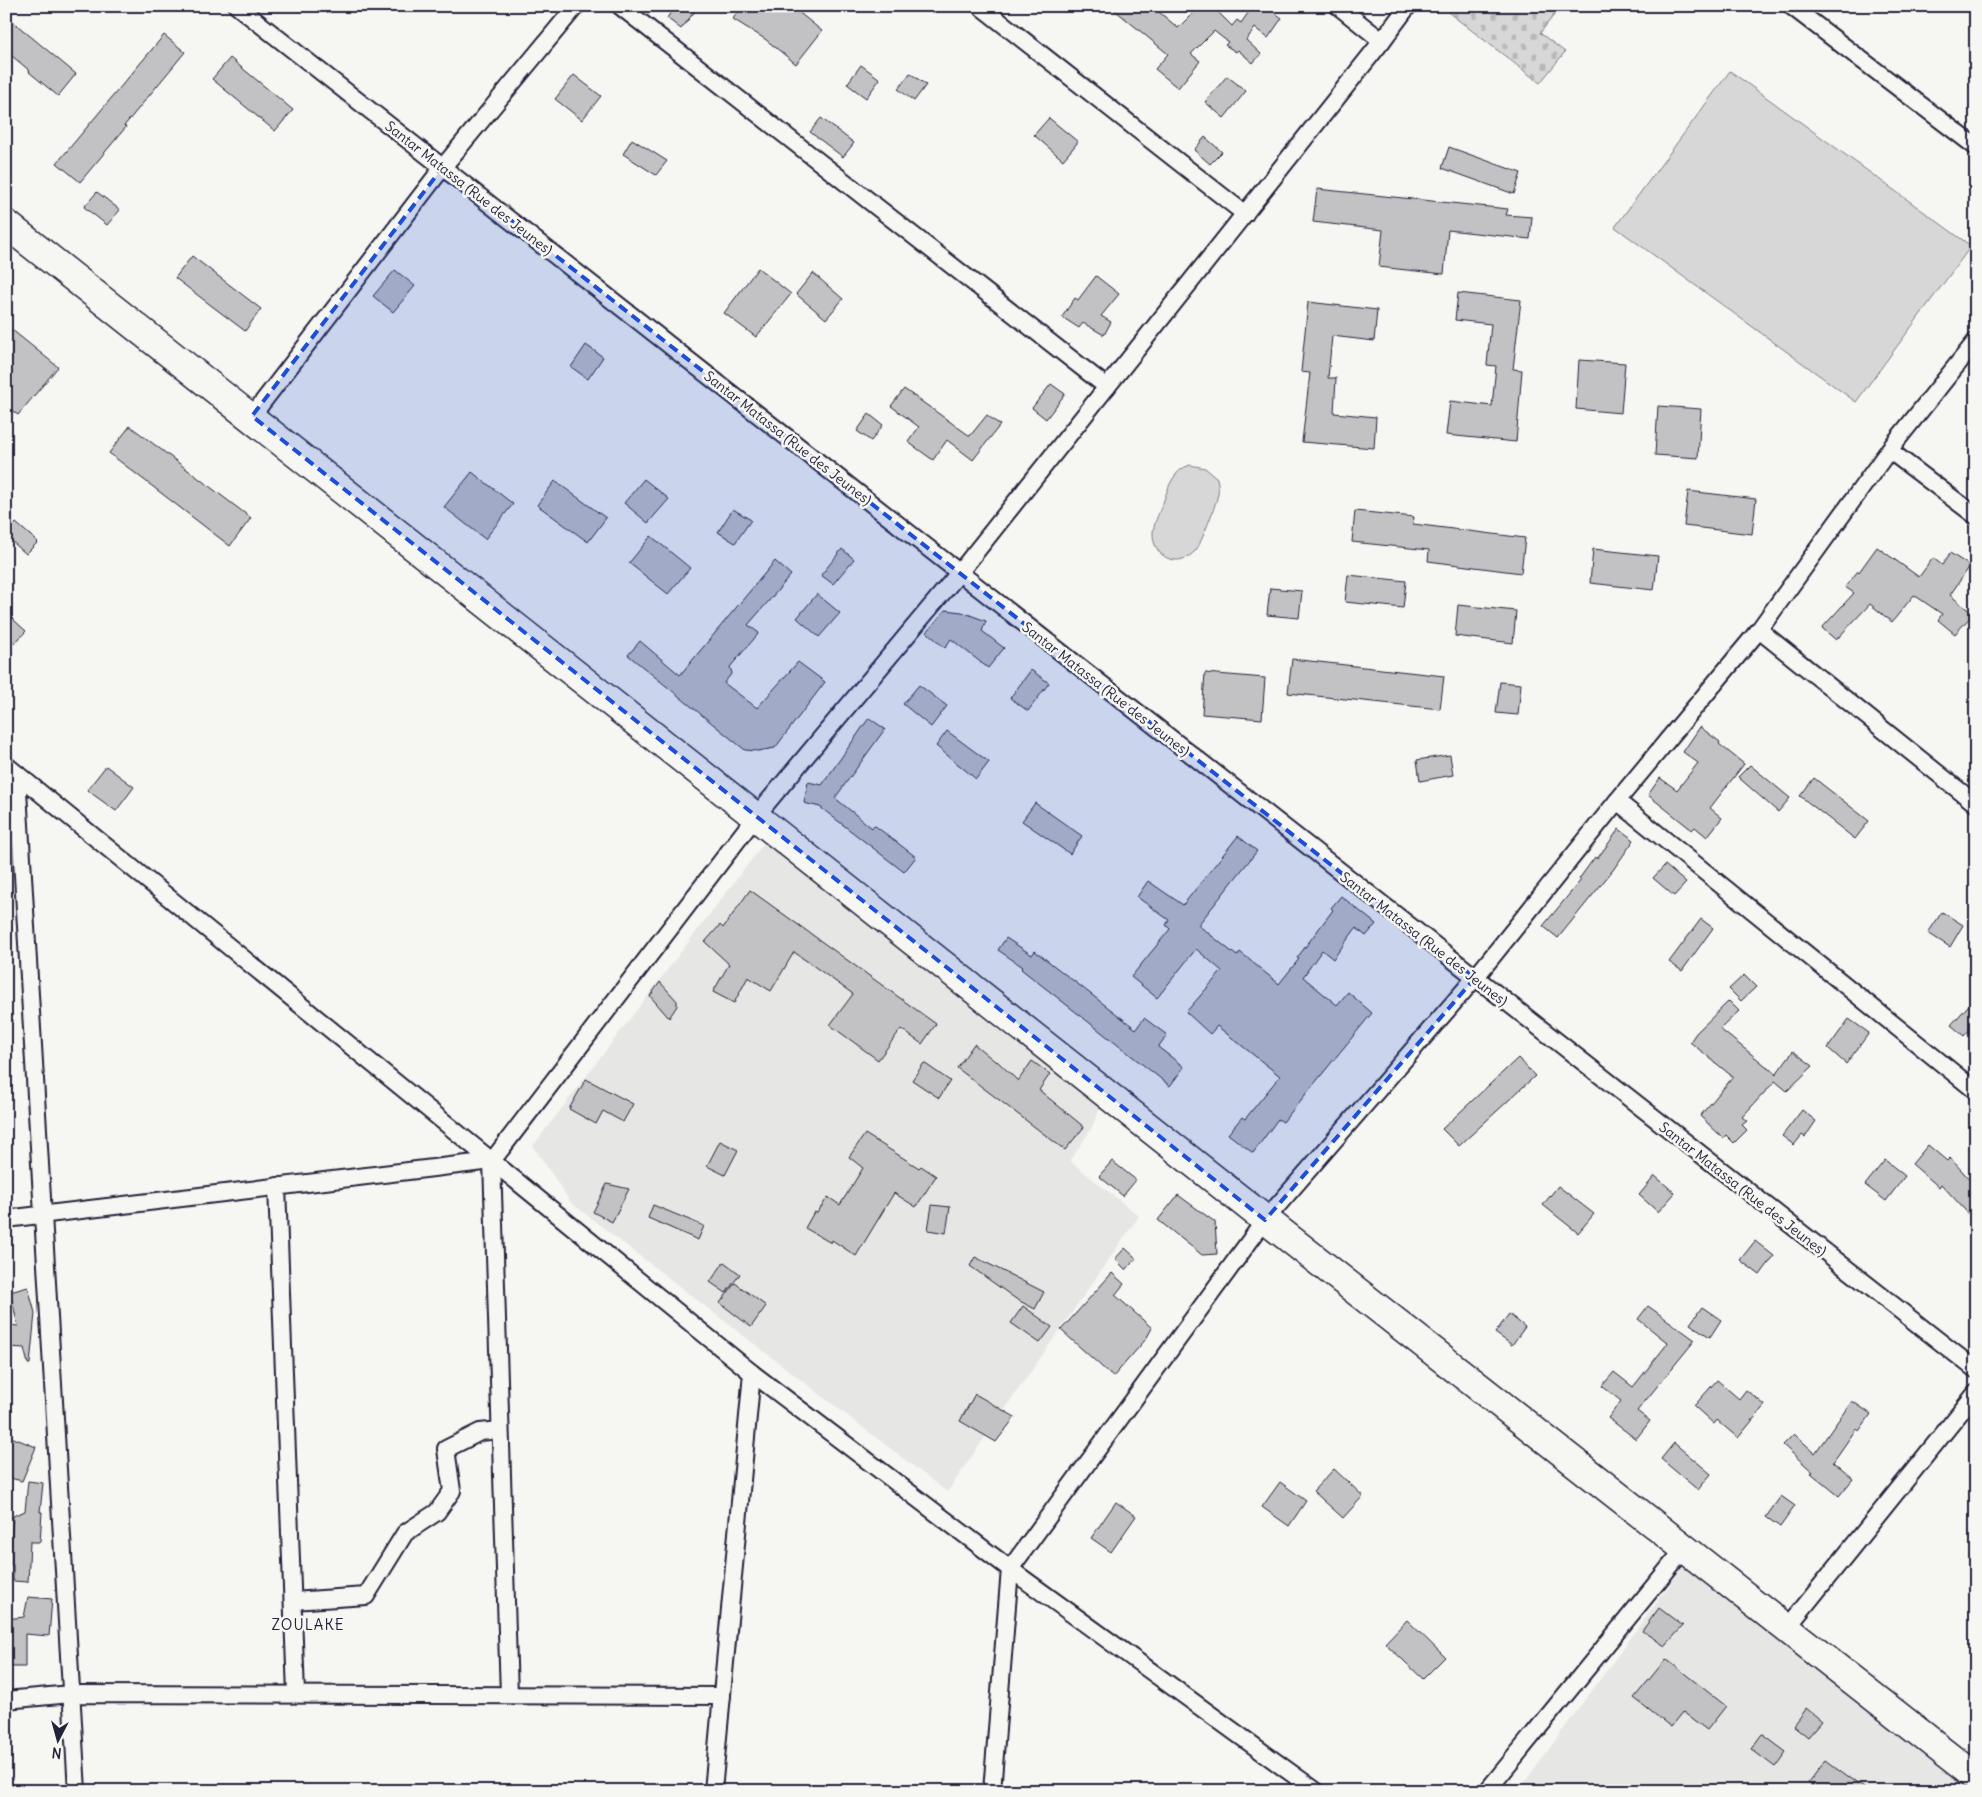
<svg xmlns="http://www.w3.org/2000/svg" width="1982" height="1797" viewBox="0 0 1982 1797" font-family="Delius,sans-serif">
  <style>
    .built { fill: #e6e6e4 }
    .cemetery { fill: url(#cemetery-stones); stroke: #7c7c89 }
    .pitch { fill: #d7d7d7; stroke: #7c7c89 }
    .building { fill: #c2c2c4; stroke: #22223b }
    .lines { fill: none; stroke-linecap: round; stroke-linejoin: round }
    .street-casing { stroke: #22223b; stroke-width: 20 }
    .highway-casing { stroke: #22223b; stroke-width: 31 }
    .street { stroke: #f6f6f2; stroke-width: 16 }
    .highway { stroke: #f6f6f2; stroke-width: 28 }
    .marked { fill: #1d4ed8; fill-opacity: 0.2; stroke: #1d4ed8; stroke-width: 4; stroke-dasharray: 10 6; stroke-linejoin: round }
    .labels { text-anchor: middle; stroke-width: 5; stroke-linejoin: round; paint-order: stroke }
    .street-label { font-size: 14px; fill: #22223b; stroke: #f6f6f2 }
    .neighbourhood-label { font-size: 15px; letter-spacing: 1px; fill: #22223b; stroke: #f6f6f2 }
  </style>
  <defs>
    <pattern id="cemetery-stones" width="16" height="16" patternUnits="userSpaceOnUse" patternTransform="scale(1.25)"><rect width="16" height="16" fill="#d7d7d7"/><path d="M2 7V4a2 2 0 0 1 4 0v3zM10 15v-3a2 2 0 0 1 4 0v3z" fill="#b8b8b9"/></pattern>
  </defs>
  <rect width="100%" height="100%" fill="#f6f6f2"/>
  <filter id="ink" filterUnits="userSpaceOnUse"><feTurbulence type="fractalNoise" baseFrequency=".02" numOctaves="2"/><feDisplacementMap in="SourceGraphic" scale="10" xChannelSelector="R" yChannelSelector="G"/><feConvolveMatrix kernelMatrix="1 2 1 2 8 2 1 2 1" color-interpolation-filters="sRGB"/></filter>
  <g filter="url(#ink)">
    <!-- built -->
    <g class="built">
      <path d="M764,843L1102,1104L1091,1129L1070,1161L1139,1216L947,1492L571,1203L533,1146Z"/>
      <path d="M1685,1564L1879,1716L1972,1791H1518Z"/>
    </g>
    <!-- cemetery -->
    <path class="cemetery" d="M1440,6H1561L1540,33L1565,52L1540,83Z"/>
    <!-- pitch -->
    <g class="pitch">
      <path d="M1730,71L1971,246L1856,402L1615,227Z"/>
      <path d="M1190,465L1205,468L1217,478C1218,483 1219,489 1218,493C1218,500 1200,546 1196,550C1179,570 1152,558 1153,532C1154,522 1161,509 1164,500C1169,485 1174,470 1190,465Z"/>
    </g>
    <!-- building -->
    <g class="building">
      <path d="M675,6H699L681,29L667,18Z"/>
      <path d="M741,6H791L822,31L796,64L765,39L733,19Z"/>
      <path d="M1110,6H1152L1178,28L1200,6H1212L1232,26L1237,20L1241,23L1253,6H1265L1282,18L1268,38L1255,28L1246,40L1261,54L1253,63L1238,50L1236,52L1225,45L1228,42L1214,31L1191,54L1200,61L1178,88L1155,69L1168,54Z"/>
      <path d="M6,16L76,74L58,96L29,72L30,71L6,51Z"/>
      <path d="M164,35L185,52L124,126L126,127L80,182L57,163Z"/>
      <path d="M230,58L293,110L275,131L212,79Z"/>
      <path d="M861,65L880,79L866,98L847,84Z"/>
      <path d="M910,73L926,85L914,101L898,89Z"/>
      <path d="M574,75L601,96L582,120L555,99Z"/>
      <path d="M1227,76L1246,91L1224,118L1205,102Z"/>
      <path d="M821,118L854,143L843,157L810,132Z"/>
      <path d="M1049,118L1078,142L1063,160L1034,135Z"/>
      <path d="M1205,137L1222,152L1210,164L1194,150Z"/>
      <path d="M632,139L667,161L656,175L623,154Z"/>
      <path d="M1449,147L1521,173L1514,194L1442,168Z"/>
      <path d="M1317,189L1508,209L1506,215L1532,217L1530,239L1448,230L1444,274L1379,267L1383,230L1313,222Z"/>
      <path d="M97,192L120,210L107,225L84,207Z"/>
      <path d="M192,256L261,309L245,331L175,278Z"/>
      <path d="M758,268L791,294L756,337L724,313Z"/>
      <path d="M395,270L415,286L393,312L373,296Z"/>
      <path d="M813,273L843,299L826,319L796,294Z"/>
      <path d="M1096,276L1119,294L1101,316L1111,322L1104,335L1083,323L1079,328L1062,317L1075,298L1078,300Z"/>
      <path d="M1458,293L1521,300L1513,369L1522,370L1516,442L1446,435L1450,401L1492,406L1496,366L1487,365L1491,324L1455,320Z"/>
      <path d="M1308,302L1377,310L1374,341L1332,336L1328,378H1336L1334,413L1376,417L1374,448L1302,442L1310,373L1301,372Z"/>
      <path d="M6,325L58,367L18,415L6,406Z"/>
      <path d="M586,345L603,357L588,379L571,367Z"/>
      <path d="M1579,360L1625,363L1621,413L1576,409Z"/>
      <path d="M1051,384L1065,394L1046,419L1032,408Z"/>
      <path d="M904,389L970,436L987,415L1000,425L973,460L947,440L933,460L908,442L919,427L891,406Z"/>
      <path d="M1658,406L1701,409L1698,458L1655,455Z"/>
      <path d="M869,414L883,425L871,441L857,431Z"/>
      <path d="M130,426L251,518L230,546L109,453Z"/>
      <path d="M472,472L513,504L485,539L444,507Z"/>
      <path d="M644,479L669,499L648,523L624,503Z"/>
      <path d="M555,481L606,518L588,542L537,505Z"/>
      <path d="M1688,491L1756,499L1752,534L1684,526Z"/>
      <path d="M733,509L751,520L735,543L718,532Z"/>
      <path d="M1355,511L1414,517L1413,524L1525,538L1521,573L1428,561L1429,550L1352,542Z"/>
      <path d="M16,523L38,542L26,554L6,536V533Z"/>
      <path d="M651,536L690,568L668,594L629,563Z"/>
      <path d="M1877,547L1919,577L1933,558L1942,565L1950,553L1970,566L1950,595L1973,614L1955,634L1938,620L1942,614L1914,595L1892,622L1870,604L1836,640L1822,628L1854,593L1845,587L1858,571L1859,572Z"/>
      <path d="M842,549L854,559L833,584L821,575Z"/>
      <path d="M1593,549L1658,556L1654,590L1590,583Z"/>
      <path d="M775,561L791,575L748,625L759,633L730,667L732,673L724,683L757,708L798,662L825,682L775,748L758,751L745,750L628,655L640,641L680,675Z"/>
      <path d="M1348,575L1406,581L1403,608L1345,602Z"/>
      <path d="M1270,588L1302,591L1299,618L1267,615Z"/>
      <path d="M817,594L840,613L819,637L797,618Z"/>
      <path d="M1458,605L1516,611L1513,643L1455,636Z"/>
      <path d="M945,610L962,612L986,621L982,631L1004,648L988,668L951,639L945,648L927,632Z"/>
      <path d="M6,613L26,631L15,643L6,635Z"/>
      <path d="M1292,659L1444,676L1440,709L1288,693Z"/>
      <path d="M1031,670L1049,683L1028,711L1010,698Z"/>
      <path d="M1205,673L1265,678L1262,719L1202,714Z"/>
      <path d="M1500,682L1521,684L1518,715L1496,713Z"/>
      <path d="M919,685L947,706L931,727L903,704Z"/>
      <path d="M869,718L885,729L835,798L872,828L874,825L916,857L904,872L820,807L804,803L808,782L822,785Z"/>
      <path d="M1700,727L1720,742L1719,744L1744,764L1710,808L1722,818L1707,837L1695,827L1692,830L1648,795L1660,778L1677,790L1698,763L1683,752Z"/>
      <path d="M947,731L989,762L976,779L936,746Z"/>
      <path d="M1450,755L1453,775L1420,781L1417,760Z"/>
      <path d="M1750,765L1790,798L1778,812L1738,777Z"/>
      <path d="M106,766L134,787L116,811L87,790Z"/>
      <path d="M1814,778L1869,821L1855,839L1800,796Z"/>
      <path d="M1035,803L1082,836L1070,854L1022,821Z"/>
      <path d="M1619,829L1634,840L1613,870L1558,938L1543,926L1581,880L1579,879L1595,857L1597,859Z"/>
      <path d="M1238,836L1257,851L1198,925L1237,956L1240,952L1279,984L1299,959L1297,958L1333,910L1331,908L1341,896L1376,924L1366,936L1356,928L1333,959L1322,950L1303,977L1337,1005L1348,992L1372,1013L1283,1122L1278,1119L1253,1153L1228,1134L1242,1117L1245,1119L1280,1076L1217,1026L1210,1034L1186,1012L1222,971L1196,949L1157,998L1131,977L1170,929L1166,925L1169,920L1137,897L1148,881L1183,905Z"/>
      <path d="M1665,865L1686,883L1674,896L1653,878Z"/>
      <path d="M750,890L936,1024L922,1044L901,1029L878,1060L830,1025L853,994L794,952L771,991L748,977L734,1003L713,992L729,964L705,942L720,925L723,928Z"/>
      <path d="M1942,912L1963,925L1950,947L1928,933Z"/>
      <path d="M1701,919L1713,928L1682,971L1669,962Z"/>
      <path d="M1006,938L1032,955L1035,951L1136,1029L1144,1018L1167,1035L1158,1047L1184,1067L1170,1086L1021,969L1023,967L998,950Z"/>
      <path d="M1744,975L1756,987L1741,1001L1729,989Z"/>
      <path d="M660,982L677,1001V1006L669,1018L650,996Z"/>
      <path d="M1976,997V1023L1964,1036L1951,1025Z"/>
      <path d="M1729,1001L1739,1011L1720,1029L1776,1074L1793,1051L1813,1066L1787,1091L1775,1081L1742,1117L1747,1121L1742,1125L1747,1130L1734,1143L1726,1135L1723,1138L1700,1116L1733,1077L1690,1042L1696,1033Z"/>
      <path d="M1849,1019L1869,1033L1846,1064L1828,1048Z"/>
      <path d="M974,1044L996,1062L997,1061L1018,1081L1032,1061L1050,1074L1039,1090L1084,1127L1065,1150L957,1068Z"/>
      <path d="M1518,1058L1535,1076L1459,1146L1442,1129Z"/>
      <path d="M924,1063L950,1081L939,1098L912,1080Z"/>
      <path d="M586,1079L633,1104L623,1122L603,1111L596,1124L569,1109Z"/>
      <path d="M1802,1110L1816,1121L1805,1137L1802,1135L1794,1145L1782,1136Z"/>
      <path d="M865,1134L919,1168L921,1166L936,1176L916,1207L894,1193L856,1256L832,1240L831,1243L805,1228L814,1212L817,1213L828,1197L840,1205L863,1168L849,1157Z"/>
      <path d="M720,1141L738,1150L725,1175L707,1166Z"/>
      <path d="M1928,1145L1947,1161L1950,1158L1976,1186V1222L1941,1184L1939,1187L1912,1164Z"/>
      <path d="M1885,1160L1905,1176L1886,1201L1865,1185Z"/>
      <path d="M1112,1161L1136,1180L1123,1196L1099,1176Z"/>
      <path d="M1655,1176L1675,1193L1658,1212L1639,1195Z"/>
      <path d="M607,1184L629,1189L612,1222L593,1212Z"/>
      <path d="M1558,1186L1594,1214L1578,1233L1543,1205Z"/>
      <path d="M1178,1195L1215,1222L1217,1254L1202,1255L1158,1220Z"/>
      <path d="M653,1205L704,1226L698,1240L648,1218Z"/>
      <path d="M932,1205L950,1207L946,1233L928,1230Z"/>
      <path d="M1755,1241L1774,1256L1760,1275L1740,1260Z"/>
      <path d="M1125,1248L1136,1258L1126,1270L1115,1259Z"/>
      <path d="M975,1257L1044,1292L1035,1309L1016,1299L970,1266Z"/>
      <path d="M724,1262L740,1274L726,1293L710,1282Z"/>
      <path d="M1112,1273L1124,1284L1115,1295L1152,1328L1146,1339L1113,1377L1061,1330Z"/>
      <path d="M735,1283L766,1306L751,1327L720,1303Z"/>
      <path d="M28,1287L35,1313L30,1364H28L24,1348L8,1347L10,1325L18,1326L10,1292Z"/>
      <path d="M1023,1306L1052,1327L1040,1343L1011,1323Z"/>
      <path d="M1648,1306L1695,1340L1637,1411L1650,1421L1636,1439L1608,1418L1621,1401L1602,1386L1614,1372L1633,1387L1668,1343L1638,1319Z"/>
      <path d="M1702,1307L1721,1320L1710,1337L1690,1324Z"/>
      <path d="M1509,1314L1525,1327L1512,1345L1495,1333Z"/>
      <path d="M1717,1380L1739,1399L1746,1390L1765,1405L1738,1438L1717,1420L1714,1424L1694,1406Z"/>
      <path d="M975,1394L1015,1417L996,1442L960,1421Z"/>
      <path d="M1852,1401L1871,1414L1859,1431L1856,1429L1833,1462L1853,1479L1839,1496L1811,1473L1813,1472L1783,1445L1794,1434L1815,1453Z"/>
      <path d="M6,1435L36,1447L22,1481L6,1477Z"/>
      <path d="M1674,1443L1711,1474L1698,1490L1661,1459Z"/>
      <path d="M1334,1469L1363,1496L1343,1518L1313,1491Z"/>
      <path d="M28,1481L43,1483L40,1512H42L40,1542H30L28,1582L13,1581V1565H11V1547L13,1516L25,1511Z"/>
      <path d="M1280,1482L1306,1501L1289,1526L1262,1507Z"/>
      <path d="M1781,1496L1795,1506L1780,1527L1766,1517Z"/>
      <path d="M1116,1502L1136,1516L1111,1552L1091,1538Z"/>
      <path d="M28,1597L52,1599L49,1636L25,1634V1667H6V1619L24,1617Z"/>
      <path d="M1659,1608L1683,1626L1665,1646L1642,1631Z"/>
      <path d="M1407,1620L1445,1657L1423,1679L1385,1643Z"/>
      <path d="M1666,1659L1726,1706L1707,1730L1683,1712L1671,1727L1634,1698Z"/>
      <path d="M1806,1708L1822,1721L1808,1737L1793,1725Z"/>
      <path d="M1762,1734L1786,1752L1775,1767L1751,1749Z"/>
      <path d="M1826,1760L1868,1791H1818L1808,1783Z"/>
    </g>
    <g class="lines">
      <defs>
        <g id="street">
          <path d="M237,6L1976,1370"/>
          <path d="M620,6L1107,387"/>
          <path d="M980,6L1245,214"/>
          <path d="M1338,6L1382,41"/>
          <path d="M1791,6L1976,147"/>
          <path d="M252,416L443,167L576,6"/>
          <path d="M1889,450L1976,516"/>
          <path d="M1759,630L1976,804"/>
          <path d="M6,765L752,1373L1010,1569L1316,1791"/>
          <path d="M17,774L77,1791"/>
          <path d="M1617,801L1976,1091"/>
          <path d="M277,1186L296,1694"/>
          <path d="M6,1219L492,1161"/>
          <path d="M293,1601L366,1596L405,1533L437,1512L452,1491L446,1449L480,1432L500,1430"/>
          <path d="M1787,1628L1976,1393"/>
          <path d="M509,1695L492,1161L756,816L959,573L1382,41L1408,6"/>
          <path d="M6,1700L71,1694L722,1696"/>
          <path d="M713,1791L752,1373"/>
          <path d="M992,1791L1010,1569L1265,1220L1475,978L1617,801L1759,630L1889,450L1976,341"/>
          <path d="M1487,1791L1685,1548"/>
        </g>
        <path id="highway" d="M6,224C426,553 843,886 1262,1217C1499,1405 1739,1589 1976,1777"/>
      </defs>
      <!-- street casing -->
      <use href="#street" class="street-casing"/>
      <!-- highway casing -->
      <use href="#highway" class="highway-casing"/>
      <!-- street -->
      <use href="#street" class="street"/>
      <!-- highway -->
      <use href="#highway" class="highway"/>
    </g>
  </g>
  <!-- marked area -->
  <path class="marked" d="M443,167L1475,978L1265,1220L252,416Z"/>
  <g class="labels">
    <!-- street labels -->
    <g class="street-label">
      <text transform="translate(469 188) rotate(38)" y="5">Santar Matassa (Rue des Jeunes)</text>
      <text transform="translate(788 438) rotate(38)" y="5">Santar Matassa (Rue des Jeunes)</text>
      <text transform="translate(1106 689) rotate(38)" y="5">Santar Matassa (Rue des Jeunes)</text>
      <text transform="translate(1424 939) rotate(38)" y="5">Santar Matassa (Rue des Jeunes)</text>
      <text transform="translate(1743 1189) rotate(38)" y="5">Santar Matassa (Rue des Jeunes)</text>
    </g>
    <!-- neighbourhood labels -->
    <g class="neighbourhood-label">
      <text x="308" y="1630">ZOULAKE</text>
    </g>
  </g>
  <!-- margin -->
  <rect width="1982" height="1797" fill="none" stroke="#f6f6f2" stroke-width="25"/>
  <rect x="12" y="12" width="1957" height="1772" fill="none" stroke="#22223b" stroke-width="2" filter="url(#ink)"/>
  <!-- north arrow -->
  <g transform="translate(58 1740) rotate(186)" stroke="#f6f6f2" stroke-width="4" paint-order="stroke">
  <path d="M0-4L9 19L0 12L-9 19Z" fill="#22223b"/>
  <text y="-8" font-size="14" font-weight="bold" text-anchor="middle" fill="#22223b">N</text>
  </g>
</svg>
